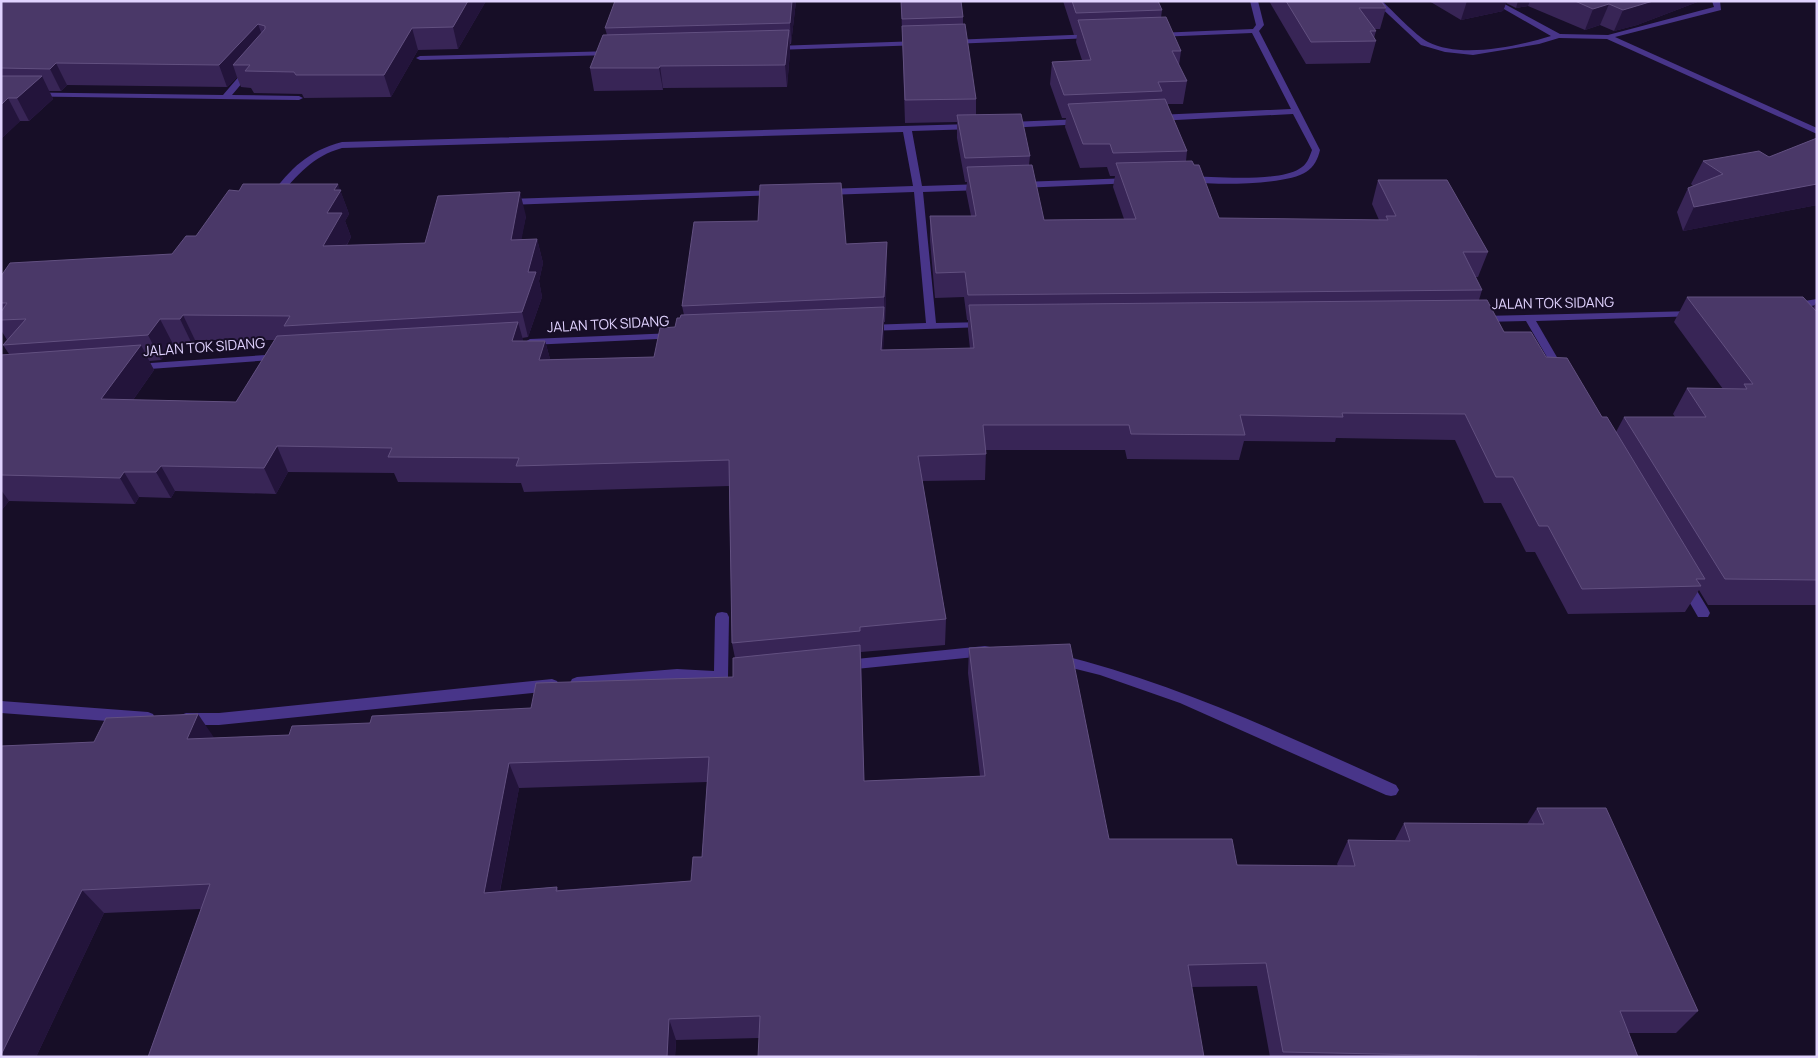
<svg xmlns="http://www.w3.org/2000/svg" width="1818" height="1058" viewBox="0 0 1818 1058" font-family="Manrope,sans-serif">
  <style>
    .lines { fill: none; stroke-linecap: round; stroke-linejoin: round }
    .minor { fill: #483589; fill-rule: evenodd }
    .wall { fill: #382556; fill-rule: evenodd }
    .shaded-wall { fill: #23143b }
    .building { fill: #4a3868; stroke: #625080; fill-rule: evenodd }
    .labels { text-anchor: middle; stroke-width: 4; stroke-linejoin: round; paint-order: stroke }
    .street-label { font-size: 14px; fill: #e1d3ff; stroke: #170e27 }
  </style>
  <rect width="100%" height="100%" fill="#170e27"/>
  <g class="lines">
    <!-- minor -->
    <g class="minor">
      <path d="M1250,1H1258L1264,25L1259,31L1320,150C1318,159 1314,167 1306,172C1288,185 1207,186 1185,181V177L1188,176C1215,177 1278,182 1299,169C1307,165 1309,158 1312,150L1293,114L1157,121L1153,118L1157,115L1291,109L1252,33L1157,37L1153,35L1157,33L1253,29L1256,25Z"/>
      <path d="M1374,1H1382C1394,12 1415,35 1428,42C1461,59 1518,46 1551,36L1490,1H1499L1560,34L1608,35L1714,7L1712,1H1720L1721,10L1615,37L1817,128V134L1607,39L1559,38L1539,44L1473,55L1445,52L1421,45Z"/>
      <path d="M1095,34L1096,36L1092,38L952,44L948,42L952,40Z"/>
      <path d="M920,41H923V45L775,50L771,48L775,46Z"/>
      <path d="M615,51V55H612L420,60L416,58L420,56Z"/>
      <path d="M247,67L254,69L232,95L299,96L303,98L299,100L1,96V92L223,95Z"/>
      <path d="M1082,119L1086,122L1085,124L1007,128L1003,125L1007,122Z"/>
      <path d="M972,124L976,127L975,129L912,131L922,186L983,184L988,187L983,190L923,192L936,323L989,322V326L985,327L867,331L862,328L867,325L926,323L914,192L826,195L821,192L826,189L913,186L903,132L342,148C313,156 297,175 278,198H272L270,196C291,168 308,151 342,142Z"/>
      <path d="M1131,178L1134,179V183L1021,188L1016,185L1021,182Z"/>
      <path d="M776,190L781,193L779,195L506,205L501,202L506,199Z"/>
      <path d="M1817,299V305L1792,309L1787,306L1792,303Z"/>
      <path d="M1695,311L1699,312V316L1536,321L1565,371L1560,374L1555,371L1526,321L1482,322L1477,319L1482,316Z"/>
      <path d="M675,333L680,336L679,338L530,345L525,342L530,339Z"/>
      <path d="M281,354L286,357L285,359L136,370L131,367L136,364Z"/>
      <path d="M1686,579L1691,581L1708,609L1710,613L1708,617H1698L1679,584L1681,581Z"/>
      <path d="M722,612L727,613L729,617L728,677L726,681L721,683L677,679L577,689L572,687L570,683L572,679L577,677L677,669L714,671L715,617L717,613Z"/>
      <path d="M985,646L990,647L992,651L990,655L985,656L846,670L841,669L839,665L841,661L846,660Z"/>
      <path d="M1057,654C1176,683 1285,735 1396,785L1399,790L1396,795L1391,796L1386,795L1180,703L1100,675L1052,663L1050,659L1052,655Z"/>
      <path d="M552,679L557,681L559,685L557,689L552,691L219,725H186L181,723L179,719L181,715L186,713H219Z"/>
      <path d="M1,701L148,712L153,714L155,718L153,722L148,724L1,713Z"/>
    </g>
  </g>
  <!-- wall -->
  <g class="wall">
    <path d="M1,1H486L458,49L418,50L391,97L304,98L302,94L254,93L251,88L241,87L237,77L227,87L67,85L61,91H49L53,99L29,121H20L1,139Z"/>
    <path d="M796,1L791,44H790V52L787,87L663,88V90L594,91L590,68L607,35L605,28Z"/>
    <path d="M901,1H961L963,17V24L976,99V115L1030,156L1029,165L1044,220L1124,219L1113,187L1115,176H1110L1107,167L1080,168L1065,127L1066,118H1062L1050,84L1052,62L1082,60L1076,42L1077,35H1074L1063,1H1158L1162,10L1161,18L1181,51L1179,65L1187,81L1183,104H1167L1187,151L1186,161L1219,218L1379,220L1372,204L1378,180L1488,252L1478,277H1475L1482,290L1479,300L1504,332L1546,357L1616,432L1624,417H1675L1673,414L1687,388L1723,389L1674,322L1687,297L1813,308L1817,301V605H1708L1699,590L1685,612L1568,614L1535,552H1526L1501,503H1484L1455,440L1336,438L1335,442L1244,441L1239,460L1127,459L1125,450H986L985,480L922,481L946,619L945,645L861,652L864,781L980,776L968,673L969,648L1109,839L1237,865L1338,866L1337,864L1348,840H1395L1404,823L1527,824L1537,808L1698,1011L1676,1033H1629L1638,1057H1270L1257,986L1191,987L759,1038L676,1040L675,1057H148L201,909L104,913L36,1057H1V746L289,735L370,723L531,708L733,677L735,658L732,643L729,486L524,492L521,483L398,482L394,473L288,472L276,494L175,491L171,498L139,497L135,504L9,501L1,511V355L9,354L3,345L7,340L1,330V276L172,254L196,236L340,190L349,214L345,221L351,237L347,245L425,243L526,216L521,239H537L543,263L539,281L542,297L528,337L522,338L523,341H545L550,359L654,357L675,327L680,318L684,315L682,306L846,244L887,242V267L885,322H884L883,350L970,349L968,330V320H967L964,297L935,298L930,240V216H971L966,191L967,182H965L957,138V122L905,123ZM195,340H275L236,402L133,400L154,370L149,361L161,360L173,344H192ZM707,782L702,857L691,881L558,890L557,887L500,891L519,788Z"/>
    <path d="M1269,1H1381L1386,8L1380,29H1375L1376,31L1374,38L1376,41L1370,63L1306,64Z"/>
    <path d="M1429,1H1700L1637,25L1614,31L1600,25L1585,30L1528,6L1516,8L1506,3L1503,11L1461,20Z"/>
    <path d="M1817,138V205L1683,231L1677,212L1688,188L1693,186L1691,184L1703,161L1769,157Z"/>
  </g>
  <!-- shaded-wall -->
  <g class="shaded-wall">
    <path d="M468,1H486L458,49L453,27Z"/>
    <path d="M792,1H796L791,44L790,23Z"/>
    <path d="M1467,1H1507L1503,11L1461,20Z"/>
    <path d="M1518,1H1530L1528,6L1516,8Z"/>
    <path d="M1653,1H1700L1637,25L1614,31L1623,10Z"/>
    <path d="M1609,4L1600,25L1585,30L1593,9Z"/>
    <path d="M258,24L266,46L233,65L237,77L227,87L219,65Z"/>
    <path d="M412,28L418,50L391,97L384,75Z"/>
    <path d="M789,30L790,52L787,87L785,65Z"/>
    <path d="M56,63L67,85L61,91L50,69Z"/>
    <path d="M660,66L663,88V90L659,68Z"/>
    <path d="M42,76L53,99L29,121L17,98Z"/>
    <path d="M8,98L20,121L1,139V105Z"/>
    <path d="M338,184L349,214L345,221L351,237L332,270L323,246L327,213L334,190Z"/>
    <path d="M1817,184V205L1683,231L1694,207Z"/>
    <path d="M520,192L526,216L517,264L511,240Z"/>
    <path d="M537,239L543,263L539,281L542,297L528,337L522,312L528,272Z"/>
    <path d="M887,242V267L885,322L884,297Z"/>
    <path d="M884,307V332L882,375L881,350Z"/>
    <path d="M183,315L195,340L192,344L180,319Z"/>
    <path d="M160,319L173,344L161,360L148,335Z"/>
    <path d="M518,322L525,347L512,341Z"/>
    <path d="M545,341L552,366L539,360Z"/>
    <path d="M141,345L154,370L116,424L101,399Z"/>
    <path d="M277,446L288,472L276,494L264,468Z"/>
    <path d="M161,466L175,491L171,498L156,472Z"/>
    <path d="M124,472L139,497L135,504L120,478Z"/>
    <path d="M1,490L9,501L1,511Z"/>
    <path d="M198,714L215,739H187Z"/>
    <path d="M509,763L519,788L495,916L484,893Z"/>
    <path d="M82,890L104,913L36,1057H3L1,1055Z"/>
    <path d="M669,1019L676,1040L675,1057H667Z"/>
  </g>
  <!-- building -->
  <g class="building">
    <path d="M1,1H468L453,27L412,28L384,75H296L294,72L245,71L250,65H233L265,29V26L258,24L219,65L56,63L50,69L1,68Z"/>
    <path d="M615,1H792L790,23L605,28Z"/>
    <path d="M901,1H961L963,17L902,19Z"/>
    <path d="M1072,1H1158L1162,10L1076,13Z"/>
    <path d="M1286,1H1381L1386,8H1359L1376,31H1370L1376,41L1311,42Z"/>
    <path d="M1575,1H1653L1623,10L1609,4L1593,9Z"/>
    <path d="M1166,17L1181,51H1172L1187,81L1158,82L1162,91L1064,95L1052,62L1091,60L1078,20Z"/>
    <path d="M965,24L976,99L905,100L902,26Z"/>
    <path d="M789,30L785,65L660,66L659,68H590L603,35Z"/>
    <path d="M1,76H42L17,98H8L1,105Z"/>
    <path d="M1165,99L1187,151L1113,153L1110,144H1083L1068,104Z"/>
    <path d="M1021,114L1030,156L965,158L957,115Z"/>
    <path d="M1817,138V184L1694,207L1688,188L1723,174L1703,161L1759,151L1769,157Z"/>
    <path d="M1192,161L1194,165H1199L1219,218L1388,220L1386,216H1396L1378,180H1447L1488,252H1463L1482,290L968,295L965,272L936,273L930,216H976L967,167L1032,165L1044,220L1136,219L1116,163Z"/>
    <path d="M841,183L846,244L887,242L884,297L682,306L694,222L758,221L760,185Z"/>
    <path d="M243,184H338L334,190H341L327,213H342L323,246L425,243L438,196L520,192L511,240L537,239L528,272H536L522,312L284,326L290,316L183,315L180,319H160L148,335L3,345L26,319L1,320V312L7,303H1V276L10,263L172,254L186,236H196L229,190L239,191Z"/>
    <path d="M1687,297H1803L1817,312V580L1725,579L1624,417H1706L1687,388L1747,389L1744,384H1753Z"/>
    <path d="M1487,300L1504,332H1531L1546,357L1567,358L1602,417H1607L1705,579H1696L1701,586L1582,589L1548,526H1539L1513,477H1496L1465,414L1342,413L1343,417L1240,415L1245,435L1131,434L1129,425H983L986,454L918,456L946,619L860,627V631L732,643L729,460L516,466L519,458L388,457L392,448L277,446L264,468L161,466L156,472H124L120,478L1,475V355L141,345L101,399L236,402L277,336L518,322L512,341H545L539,360L654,357L660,328L675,327L677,318H680L681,315L884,307L881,350L974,348L969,305Z"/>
    <path d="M1070,644L1109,839H1232L1237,865L1355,866L1348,840L1410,841L1404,823L1544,824L1537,808H1606L1698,1011H1620L1638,1057H1478L1477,1056L1283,1052L1266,963L1188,965L1204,1057H758L760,1016L669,1019L667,1057H148L210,884L82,890L1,1055V746L94,742L106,718L198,714L187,739L289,735L292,726L370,723L372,716L531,708L536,683L733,677V658L860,645L864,781L985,776L969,648ZM709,757L702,857H693L691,881L556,891L557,887L484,893L509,763Z"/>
  </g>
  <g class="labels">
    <!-- street labels -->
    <g class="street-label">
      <text transform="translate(1553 303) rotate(-1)" y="5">JALAN TOK SIDANG</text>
      <text transform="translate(608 324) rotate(-3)" y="5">JALAN TOK SIDANG</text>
      <text transform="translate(204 347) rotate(-4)" y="5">JALAN TOK SIDANG</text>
    </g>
  </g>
  <!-- border -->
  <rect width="1818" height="1058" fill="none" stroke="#e1d3ff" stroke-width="5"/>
</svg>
